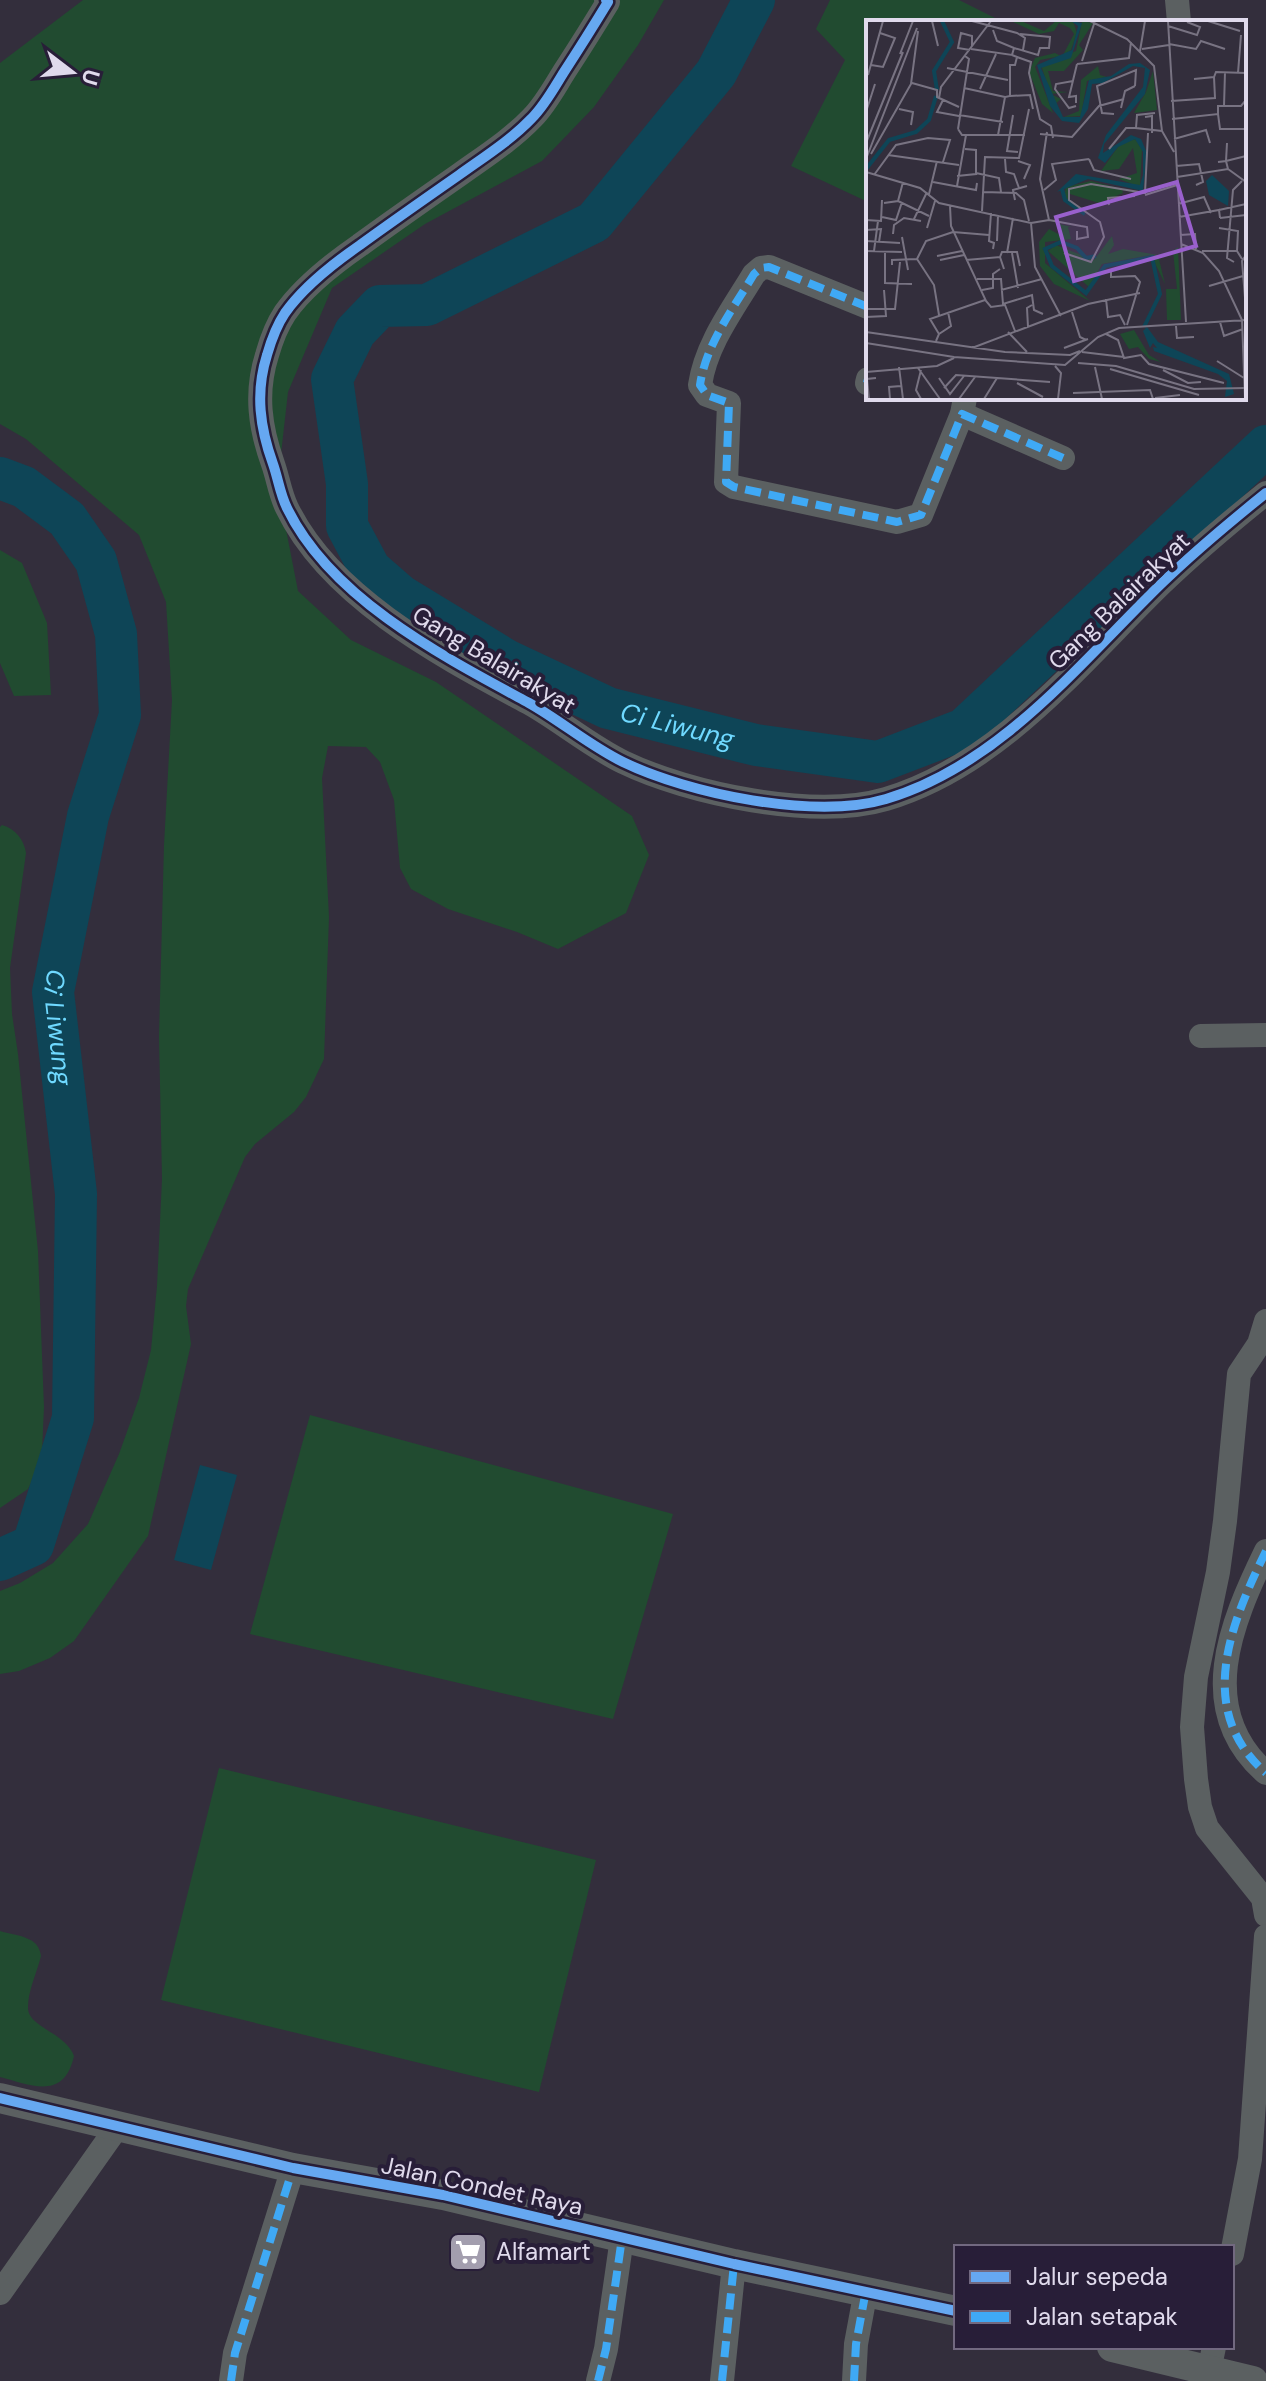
<svg xmlns="http://www.w3.org/2000/svg" width="1266" height="2381" viewBox="0 0 1266 2381" font-family="'DM Sans',sans-serif">
  <style>
    .green { fill: #214b30 }
    .water { fill: #0e4557 }
    .lines { fill: none; stroke-linecap: round; stroke-linejoin: round }
    .river { stroke: #0e4557; stroke-width: 42 }
    .minor { stroke: #5b6061; stroke-width: 24 }
    .tertiary { stroke: #5b6061; stroke-width: 30 }
    .quiet { stroke: #3fa9f5; stroke-width: 8; stroke-dasharray: 16 8; stroke-linecap: butt }
    .cycleway-casing { stroke: #281e38; stroke-width: 15 }
    .cycleway { stroke: #66a8f1; stroke-width: 10 }
    .labels { text-anchor: middle; stroke-width: 8; stroke-linejoin: round; paint-order: stroke }
    .street-label { font-size: 24px; fill: #e0daec; stroke: #281e38 }
    .poi-label { font-size: 24px; fill: #e0daec; stroke: #281e38; text-anchor: start }
    .water-label { font-size: 26px; font-style: italic; fill: #6fd9ff; stroke: #281e38 }
    .inset-river { fill: none; stroke: #0e4557; stroke-width: 4 }
    .inset-road { fill: none; stroke: #787382; stroke-width: 2 }
    .view { fill: #9960cc; fill-opacity: 0.15; stroke: #9960cc; stroke-width: 4 }
    .inset-edge { fill: none; stroke: #e0daec; stroke-width: 4 }
  </style>
  <rect width="100%" height="100%" fill="#332e3c"/>
  <!-- green -->
  <g class="green">
    <path d="M83,0H664L638,45L594,107L542,161L425,224L332,288L288,392L280,463L284,519L298,591L351,640L436,682L632,816L649,855L626,913L558,949L517,932L448,909L411,889L400,868L394,800L380,762L366,747L328,746L322,778L329,917L324,1059L306,1097L294,1112L255,1144L245,1157L188,1289L186,1306L191,1344L148,1536L74,1641L50,1658L19,1671L0,1674V1591L20,1583L53,1563L88,1524L119,1454L139,1398L151,1350L157,1286L162,1179L159,1037L164,845L172,700L166,602L139,535L26,439L0,424V63Z"/>
    <path d="M830,0H959L1003,22H868V202L791,166L845,60L816,29Z"/>
    <path d="M0,550L22,563L47,623L51,695L14,696L0,663Z"/>
    <path d="M2,825C16,829 24,840 26,853L10,968L12,1014L18,1054L38,1251L44,1407L42,1452L38,1468L28,1489L0,1508V827Z"/>
    <path d="M310,1415L673,1514L613,1719L250,1634Z"/>
    <path d="M219,1768L596,1860L539,2092L161,2000Z"/>
    <path d="M0,1931C17,1936 39,1936 41,1956C37,1972 28,1991 28,2007C27,2027 65,2032 74,2056C64,2101 31,2085 0,2077Z"/>
  </g>
  <!-- water -->
  <path class="water" d="M200,1465L237,1475L211,1570L174,1560Z"/>
  <g class="lines">
    <!-- river -->
    <g class="river">
      <path id="s1" d="M754,0L716,73L594,222L427,305L380,306L355,332L332,379L347,484V526L370,569L401,596L506,660L608,708L756,745L878,762L964,729L1266,446"/>
      <path id="s2" d="M0,478L24,487L67,519L96,561L116,634L120,715L88,816L53,992L76,1194L73,1418L33,1545L0,1560"/>
    </g>
    <!-- minor -->
    <g class="minor">
      <path d="M606,0L608,2C594,25 579,49 564,72C554,88 545,105 532,118C511,140 484,157 459,175C426,198 393,221 360,245C334,263 304,286 285,313C277,325 271,341 267,355C255,393 260,428 273,464C278,478 280,494 287,508C331,599 444,657 529,703C561,721 590,746 623,762C689,794 815,820 886,799C1000,765 1079,664 1161,584C1194,552 1230,522 1266,493"/>
      <path d="M1177,0L1179,22"/>
      <path d="M868,307L769,267L761,268L754,274C733,309 706,344 700,385L707,395L729,403L726,482L734,487L897,522L921,515L962,414L965,398"/>
      <path d="M867,383L868,379"/>
      <path d="M962,414L1063,458"/>
      <path d="M1201,1036L1266,1035"/>
      <path d="M1266,1321L1259,1344L1239,1374L1225,1521L1218,1572L1196,1677L1192,1727L1196,1779L1200,1807L1207,1828L1263,1898L1266,1915"/>
      <path d="M1266,1551C1231,1623 1194,1710 1266,1773"/>
      <path d="M1232,2254L1250,2159L1266,1936"/>
      <path d="M0,2293L118,2126"/>
      <path d="M1209,2371L1214,2347"/>
      <path d="M231,2381L235,2353L293,2168"/>
      <path d="M598,2381L606,2349L622,2238"/>
      <path d="M722,2381L734,2264"/>
      <path d="M854,2381L856,2344L866,2290"/>
    </g>
    <!-- tertiary -->
    <g class="tertiary">
      <path d="M0,2098L293,2168L443,2195L734,2264L956,2311"/>
      <path d="M1112,2347L1253,2381"/>
    </g>
    <!-- quiet -->
    <g class="quiet">
      <path d="M868,307L769,267L761,268L754,274C733,309 706,344 700,385L707,395L729,403L726,482L734,487L897,522L921,515L962,414L1063,458"/>
      <path d="M867,383L868,379"/>
      <path d="M1266,1551C1231,1623 1194,1710 1266,1773"/>
      <path d="M231,2381L235,2353L293,2168"/>
      <path d="M598,2381L606,2349L622,2238"/>
      <path d="M722,2381L734,2264"/>
      <path d="M854,2381L856,2344L866,2290"/>
    </g>
    <defs>
      <g id="cycleway">
        <path d="M606,0L608,2C594,25 579,49 564,72C554,88 545,105 532,118C511,140 484,157 459,175C426,198 393,221 360,245C334,263 304,286 285,313C277,325 271,341 267,355C255,393 260,428 273,464C278,478 280,494 287,508C331,599 444,657 529,703C561,721 590,746 623,762C689,794 815,820 886,799C1000,765 1079,664 1161,584C1194,552 1230,522 1266,493"/>
        <path d="M0,2098L293,2168L443,2195L734,2264L956,2311"/>
      </g>
    </defs>
    <!-- cycleway casing -->
    <use href="#cycleway" class="cycleway-casing"/>
    <!-- cycleway -->
    <use href="#cycleway" class="cycleway"/>
  </g>
  <!-- icons -->
  <defs>
    <symbol id="supermarket-square" viewBox="-11 -11 22 22"><rect x="-9" y="-9" width="18" height="18" rx="4" fill="#a39eae" stroke="#281e38"/><path d="M-6-5.5h2.5l.6 2H6L4.5 2H-2.5L-4.4-4H-6ZM-1.5 3.2a1.3 1.3 0 1 0 .1 0ZM3 3.2a1.3 1.3 0 1 0 .1 0Z" fill="#fff"/></symbol>
  </defs>
  <g fill-rule="evenodd">
    <use href="#supermarket-square" x="446" y="2230" width="44" height="44"/>
  </g>
  <g class="labels">
    <!-- street labels -->
    <g class="street-label">
      <text transform="translate(1119 601) rotate(-44)" y="8">Gang Balairakyat</text>
      <text transform="translate(494 660) rotate(31)" y="8">Gang Balairakyat</text>
      <text transform="translate(482 2186) rotate(12)" y="8">Jalan Condet Raya</text>
    </g>
    <!-- poi labels -->
    <g class="poi-label">
      <text x="496" y="2260">Alfamart</text>
    </g>
    <!-- water labels -->
    <g class="water-label">
      <text dy="9" stroke="none"><textPath href="#s1" startOffset="1142">Ci Liwung</textPath></text>
      <text dy="9" stroke="none"><textPath href="#s2" startOffset="608">Ci Liwung</textPath></text>
    </g>
  </g>
  <!-- overview -->
  <g transform="translate(866 20)">
    <rect width="380" height="380" fill="#332e3c"/>
    <path d="M145,1H155L178,11L190,1H207L211,13L205,30L197,35L208,14L204,8L193,3L188,11L173,14ZM216,1L227,3L213,25L217,30L198,51H182L187,71L202,72L185,74L195,79L188,85L175,45L210,31ZM189,33L195,36L174,40L169,47L187,93L176,84L163,52L169,38ZM232,46L234,55L241,57L221,61L215,96L198,97L213,91L215,60ZM287,51L291,90L268,93L280,72ZM269,119L276,129L274,167L253,159L271,153L267,128L253,149L235,151L254,124ZM225,161L256,169L257,173L233,183L204,174V183L198,178L200,167ZM193,204L206,207H202L205,219L179,222V243L224,281L188,264L174,246L173,222L183,209L194,215ZM246,216L248,225L242,234L257,229L292,235L299,264L285,235L236,244L223,267L182,231L190,225L228,240ZM312,227L315,300H301L300,269H311L307,231ZM268,310L283,335L295,342L283,339L272,327L263,329L254,314Z" fill="#214b30"/>
    <path d="M205,1L216,3L205,38L175,48L197,97H214L223,60L245,56L263,44L274,43L284,50L279,74L238,124L237,133L265,115L275,119L281,133L277,171L222,159L191,172L210,154L274,165L277,155V132L269,119L252,127L239,143L232,138L240,115L277,67L279,48L267,46L237,63L226,64L222,89L213,103L196,101L184,86L171,45L206,30L212,6ZM346,155L363,171L362,186L343,175L340,161ZM281,307L292,322L363,354L368,374L359,377L361,361L352,354L288,331L287,327L291,328L287,323L284,328L277,311Z" fill="#0e4557"/>
    <path class="inset-river" d="M71,70L68,51L86,22L76,1M0,149L23,120L50,112L63,100L70,76M196,169L199,180L219,194M230,236L220,238L211,228L195,222L179,229L186,246L220,273L239,246L286,237L294,274L278,307"/>
    <path class="inset-road" d="M66,1L72,26M106,1L151,13L159,18L157,30M224,1L261,19L288,46L296,111L308,132M302,1L320,302M342,1L374,11M302,6L331,15L334,7L321,2M127,10L131,21L148,28L172,35L174,28H183L184,17L154,14M303,24L330,29L335,21L359,29M105,29L146,35L148,28M276,29L303,25M104,30L92,28L95,13L106,16V26M274,31L279,1M34,34L47,1M151,37L165,42L163,53L174,99L185,106L187,118M216,41L228,4M211,44L263,38L265,22M5,45L17,47L29,18L14,13M81,48L142,60M372,53L375,15M2,55L17,1M328,59L348,57L350,52L380,53M207,61L190,64L189,69L203,88L210,86M46,63L71,70V77L93,87M98,68L139,77M114,69L130,34M144,76L164,75L167,89M73,78L75,67L125,1M77,80L71,92L93,96M305,81L349,78L348,57M210,83V76L203,77L211,44M358,86L359,52M255,88L259,71L269,66M33,89L47,92L45,105M0,92L9,64M289,93L271,95L270,108L296,111M248,94L236,93L231,66L270,50L269,66M352,94V86H375L380,80M93,95L137,102M147,95L141,131L152,132M279,97L286,96V113M306,99L352,94L354,109H380M92,109L103,39L99,36M92,109L96,115H159M181,112L174,159L183,200M174,114L206,117L233,86L258,79M132,115L139,77L144,76V45H149L151,37L146,35M308,119L340,110L344,123M0,123L37,32M243,129L260,108H270M5,134L45,64L52,11M22,135L93,145M0,139L51,8M139,139L140,152L148,154L153,168M223,139L228,150L265,159M152,141L164,145L158,159M352,142L360,141L361,123M310,146L333,144L337,162L330,165M362,149L360,141L380,136M0,152L54,168L73,183L165,203M110,153L133,158L135,172M8,155L30,125L62,118L84,120L77,142M91,156L110,154V130L99,129M311,157L362,149L380,162M67,162L110,170L111,163M91,166L100,115M178,170L190,160L186,144L223,139M118,172L150,173L158,180L163,201M63,174L71,141M279,175L311,165M149,180L147,170L161,166M32,181L63,196M18,183L32,181L37,162M312,184L338,177L345,193M243,185L242,178L269,176M84,186L85,206L120,281L125,287L139,285L149,311M353,190L380,184M116,191L119,137L153,138L163,89M125,193L123,221L128,223L127,229M16,197L30,200L36,182M313,197L353,190L354,198M354,198L380,195M48,199L61,172M0,200L15,201L16,180M165,203L169,247L195,296M165,203L183,200L215,206M61,208L69,181M353,208L372,211L371,231L376,239M0,210L15,209L13,222M211,211V219L222,217L221,207L215,206M87,212L123,215M27,214L28,205L38,198L55,201M314,215L329,214L330,229M36,217L42,250M0,221L34,223M131,221L132,195M315,224L337,233L353,251L376,300L379,379M0,231L36,232M8,231L12,201M336,231H371M19,233V263L46,264M141,233L147,198M146,233L152,268M198,233L225,242L238,217L234,202L203,180V169L225,164L279,173L282,113M380,235L376,241L380,290M71,236L96,231M134,237L136,232H151L154,246M74,240L98,235M100,240L134,237L138,249M368,242L361,238L367,170L376,161M26,245V240L51,239M245,252V257L269,256L274,262L261,305M111,259H135L137,284L166,275L168,290L177,294M343,266L377,256M116,270L127,268V254L134,249M135,270L176,259M240,279L242,297L254,295L259,305M0,289H29L34,242M206,292L214,317L220,320M73,295L68,265L51,239L60,221L87,212M0,297L20,296L18,270M354,302L358,316L377,309M310,306L311,318L328,317M162,307L161,288L166,285M0,312L139,332L204,335L214,331M142,312L161,332M73,314L85,306L82,292M240,314L252,320L258,338L275,335L283,344L358,363M70,321L73,314L64,299L119,280M0,323L88,337L199,345L232,317L253,308L380,300M106,328L222,284L274,273M198,328L222,319M216,332L258,337M351,341L378,358M212,343L250,346L328,369L380,368M189,346L195,353L192,379M33,347L37,379M229,347L236,379M52,348L74,379M244,349L333,375M297,350L322,363L335,362M0,352L71,346L88,338M73,358L84,374L98,356M151,363L177,377M78,368L90,355L184,362M207,373L284,370L287,379M289,378L314,375M3,379L1,359L10,358M24,379L23,367L35,366M55,379L50,370L55,350M93,379L109,357M118,379L131,358"/>
    <path class="view" d="M311,162L330,226L208,261L190,197Z"/>
    <rect width="380" height="380" class="inset-edge"/>
  </g>
  <!-- legend -->
  <rect x="954" y="2245" width="280" height="104" fill="#281e38" stroke="#726980" stroke-width="2"/>
  <rect x="970" y="2271" width="40" height="12" fill="#66a8f1" stroke="#726980" stroke-width="2"/>
  <text x="1026" y="2285" font-size="24" fill="#e0daec">Jalur sepeda</text>
  <rect x="970" y="2311" width="40" height="12" fill="#3fa9f5" stroke="#726980" stroke-width="2"/>
  <text x="1026" y="2325" font-size="24" fill="#e0daec">Jalan setapak</text>
  <!-- north arrow -->
  <g transform="translate(72 72) rotate(106)" stroke="#281e38" stroke-width="6" paint-order="stroke">
  <path d="M0-6L14 30L0 20L-14 30Z" fill="#e0daec"/>
  <text y="-12" font-size="22" font-weight="bold" text-anchor="middle" fill="#e0daec">U</text>
  </g>
</svg>
